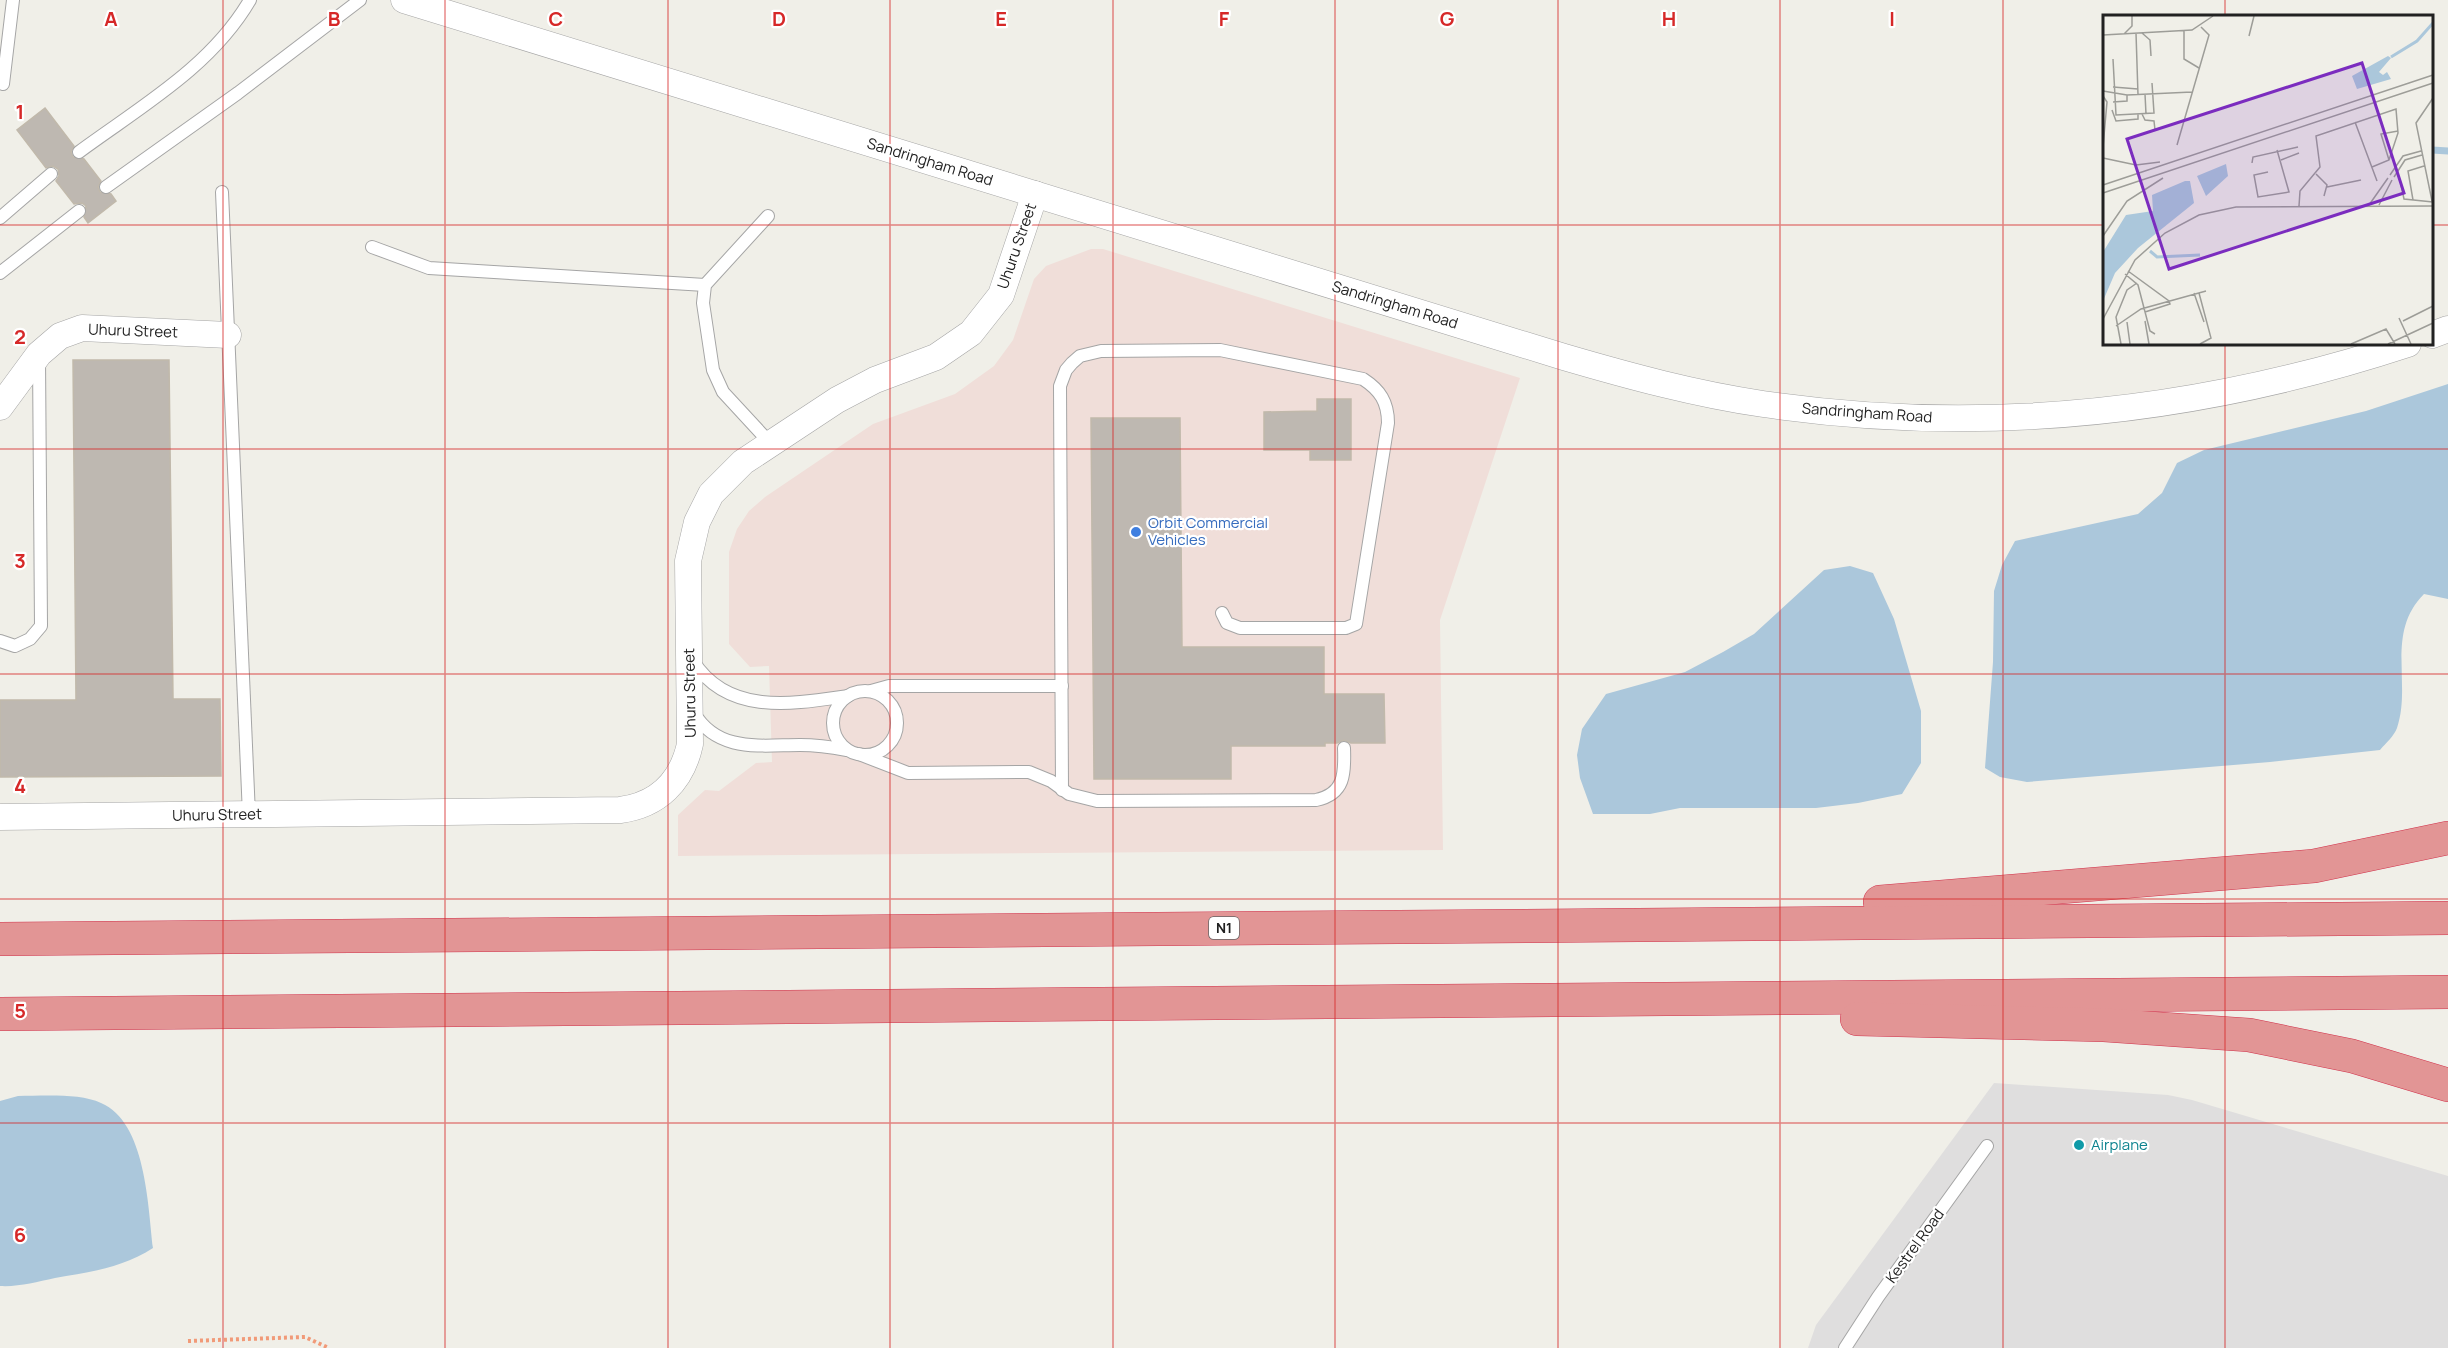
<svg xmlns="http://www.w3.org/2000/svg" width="2448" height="1348" viewBox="0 0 2448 1348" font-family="Manrope,sans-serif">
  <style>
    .residential { fill: #dfdede }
    .commercial { fill: #f0ded9 }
    .water { fill: #abc7db }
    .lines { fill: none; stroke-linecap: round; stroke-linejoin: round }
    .stream { stroke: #abc7db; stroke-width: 7 }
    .building { fill: #beb8b1; stroke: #c1b9ab; stroke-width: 1.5 }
    .lane-casing { stroke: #a5a5a5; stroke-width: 14 }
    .street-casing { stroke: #a5a5a5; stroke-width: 27 }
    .highway-casing { stroke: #d1334c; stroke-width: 34 }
    .path { stroke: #f19a78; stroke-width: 4; stroke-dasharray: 3 3; stroke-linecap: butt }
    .lane { stroke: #fff; stroke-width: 12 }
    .street { stroke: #fff; stroke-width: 26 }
    .highway { stroke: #e29595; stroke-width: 33 }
    .grid { fill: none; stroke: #d62828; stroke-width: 1.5; stroke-opacity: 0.55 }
    .shop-dot { fill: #3f7fe0; stroke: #fff; stroke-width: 2 }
    .culture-dot { fill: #0f9aa8; stroke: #fff; stroke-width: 2 }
    .labels { text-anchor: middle; stroke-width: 4.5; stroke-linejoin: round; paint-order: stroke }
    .shield { fill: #fff; stroke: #646464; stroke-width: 1.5 }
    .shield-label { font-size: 14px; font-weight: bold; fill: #212121 }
    .street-label { font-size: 15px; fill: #212121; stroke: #fff }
    .shop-label { font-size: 15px; fill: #366cbe; stroke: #fff; text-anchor: start }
    .culture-label { font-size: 15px; fill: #0d838f; stroke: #fff; text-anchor: start }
    .inset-river { fill: none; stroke: #abc7db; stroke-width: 3 }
    .inset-road { fill: none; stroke: #9d9d98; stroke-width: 1.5 }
    .view { fill: #7b2cbf; fill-opacity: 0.15; stroke: #7b2cbf; stroke-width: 3 }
    .inset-edge { fill: none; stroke: #212121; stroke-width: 3 }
    .grid-label { font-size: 20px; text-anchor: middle; font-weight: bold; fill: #d62828; stroke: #fff; stroke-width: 4.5; stroke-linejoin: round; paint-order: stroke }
  </style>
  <rect width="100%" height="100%" fill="#f0efe8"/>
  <!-- residential -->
  <path class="residential" d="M1994,1083L2168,1095L2192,1100L2448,1176V1348H1808L1816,1325Z"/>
  <!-- commercial -->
  <path class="commercial" d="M1091,249H1103L1520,378L1440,620L1443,850L678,856V815L705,790L719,791L756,763L772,762L769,666L750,667L729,644V552L737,529L749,511L765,497L873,424L955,394L994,366L1013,340L1034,279L1046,266Z"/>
  <!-- water -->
  <g class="water">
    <path d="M2448,384V599L2424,594C2385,633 2412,684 2397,728C2394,736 2386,743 2380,750L2270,762L2027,782L2000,777L1985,768L1993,662L1994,591L2002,565L2015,541L2138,514L2162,493L2177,463L2204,450L2366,411Z"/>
    <path d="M1850,566L1873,573L1894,619L1921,711V763L1902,794L1858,803L1816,808H1680L1650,814H1593L1580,778L1577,755L1582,729L1606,694L1685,672L1723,652L1754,634L1824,570Z"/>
    <path d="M18,1096C42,1096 80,1093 101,1103C146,1122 148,1206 153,1248C122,1268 90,1272 55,1278C36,1282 19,1287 0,1286V1101Z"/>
  </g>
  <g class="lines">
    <!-- stream -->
    <path class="stream" d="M2432,150L2448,151"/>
  </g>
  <!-- building -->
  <g class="building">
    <path d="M45,108L74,146L71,152L73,157L84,159L101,181L98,187L100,192L111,194L116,201L88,223L84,217L86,206L82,203L74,204L56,181L59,176L58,169L53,166L46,168L17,130Z"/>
    <path d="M73,360H169L173,699H220L221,776L0,777V700H76Z"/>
    <path d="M1317,399H1351V460H1310V450H1264V412L1317,411Z"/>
    <path d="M1091,418H1180L1182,647H1324V694H1384L1385,743H1351L1344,740L1337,743H1325V746H1231V779H1094Z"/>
  </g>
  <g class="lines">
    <defs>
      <g id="lane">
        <path d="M3,84L13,0"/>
        <path d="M79,152C140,107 211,67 250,0"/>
        <path d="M106,187L238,93L360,0"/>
        <path d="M222,192L249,815"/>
        <path d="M768,216L705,285L703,303L713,370L723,392L771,444"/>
        <path d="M0,218L51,174"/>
        <path d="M372,247L429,268L705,285"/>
        <path d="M0,273L79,211"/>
        <path d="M0,641L15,646L30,639L41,626L39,358"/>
        <path d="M693,661C728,716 793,704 848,696"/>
        <path d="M871,691L889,686H1062"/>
        <circle cx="865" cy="723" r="32"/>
        <path d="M694,713C718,753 761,745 800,745C816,745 831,747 847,750"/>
        <path d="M859,754L908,773L1029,772L1051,781L1069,794L1097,801L1316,800C1345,794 1345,773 1344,748"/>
        <path d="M1062,790L1060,386L1066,370L1072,363L1080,356L1101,351L1220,350L1363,379C1380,390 1388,402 1388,423L1356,624L1346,628H1240L1227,623L1222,613"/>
        <path d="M1845,1348L1878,1297L1987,1146"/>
      </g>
      <g id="street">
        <path d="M404,0L1564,357C1629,376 1695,394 1763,404C1981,436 2198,413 2408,344"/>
        <path d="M2432,335L2448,329"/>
        <path d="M0,407L39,354L60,336L82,328L228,335"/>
        <path d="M0,817L620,810C658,805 682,781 690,744L688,561L697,522L711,494L743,462L837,400L875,380L936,357L971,333L1001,295L1035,194"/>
      </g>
      <g id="highway">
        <path d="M1880,902L2314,866L2448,838"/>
        <path d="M0,939L2448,918"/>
        <path d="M0,1014L2448,992"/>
        <path d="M1857,1019L2104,1025L2249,1035L2352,1056L2448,1085"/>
      </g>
    </defs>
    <!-- lane casing -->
    <use href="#lane" class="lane-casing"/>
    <!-- street casing -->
    <use href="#street" class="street-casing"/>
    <!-- highway casing -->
    <use href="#highway" class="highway-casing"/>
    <!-- path -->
    <path class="path" d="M188,1341L305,1337L329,1348"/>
    <!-- lane -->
    <use href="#lane" class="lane"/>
    <!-- street -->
    <use href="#street" class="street"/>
    <!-- highway -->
    <use href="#highway" class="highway"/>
  </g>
  <!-- grid -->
  <path class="grid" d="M223,0V1348M445,0V1348M668,0V1348M890,0V1348M1113,0V1348M1335,0V1348M1558,0V1348M1780,0V1348M2003,0V1348M2225,0V16M0,225H2104M2432,225H2448M2225,344V1348M0,449H2448M0,674H2448M0,899H2448M0,1123H2448"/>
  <!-- markers -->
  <circle class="shop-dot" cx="1136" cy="532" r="6"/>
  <circle class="culture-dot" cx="2079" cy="1145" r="6"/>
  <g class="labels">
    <!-- shield labels -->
    <rect class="shield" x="1209" y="917" width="30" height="22" rx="4.5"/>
    <g class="shield-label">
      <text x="1224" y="933">N1</text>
    </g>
    <!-- street labels -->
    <g class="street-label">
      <text transform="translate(930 162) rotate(17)" y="5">Sandringham Road</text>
      <text transform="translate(1017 246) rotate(-71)" y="5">Uhuru Street</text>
      <text transform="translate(1395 305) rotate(17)" y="5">Sandringham Road</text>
      <text transform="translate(133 331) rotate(2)" y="5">Uhuru Street</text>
      <text transform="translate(1867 413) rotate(4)" y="5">Sandringham Road</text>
      <text transform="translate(690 693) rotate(-91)" y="5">Uhuru Street</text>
      <text transform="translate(217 815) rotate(-1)" y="5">Uhuru Street</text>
      <text transform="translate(1915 1246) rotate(-54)" y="5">Kestrel Road</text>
    </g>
    <!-- shop labels -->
    <g class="shop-label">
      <text x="1148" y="528">Orbit Commercial<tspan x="1148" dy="17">Vehicles</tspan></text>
    </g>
    <!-- culture labels -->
    <g class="culture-label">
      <text x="2091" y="1150">Airplane</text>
    </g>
  </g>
  <!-- overview -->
  <g transform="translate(2103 15)">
    <rect width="330" height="330" fill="#f0efe8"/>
    <path d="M285,41L288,43L276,57L280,60L284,57L288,64L254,74L249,61ZM123,149L125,161L103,181L94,161ZM82,166H87L91,188L35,233L12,258L0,286V237L23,200L50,196L49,180Z" fill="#abc7db"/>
    <path class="inset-river" d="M288,42L314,26L330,8M47,236L54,242L97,240"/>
    <path class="inset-road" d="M81,16V44L96,53M33,18L35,80M39,18L47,25L48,41M21,19L29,11V1M0,20L89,15L110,1M146,21L151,1M10,44L13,100L51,98L49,68M10,72L35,74M0,76L24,80L89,77M42,79L43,99M0,81L4,87L0,132M10,87L24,86V80M9,95L13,106L35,104V99M39,99L42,105L51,106L52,115M252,107L274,166M74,130L106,20L98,12M0,143L33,150L57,147M178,145L196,138M286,145L278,119L295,116M149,148L150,142L195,132M165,157L151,160L155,182L186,177L174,135M213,159L224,170L221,181M287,160L300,141L318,136M291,162L302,145L319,140M0,170L330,60M298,170L301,184L330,187M224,172L258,165M0,178L330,68M310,185L305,156L321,151M329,186L313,108L330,83M266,190L285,163M276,190L289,165M196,191L197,176L217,152L213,121L293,94L295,118L286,145L269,152M0,221L24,186L60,163M25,256L66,286L67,289L42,297M22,259L35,270L47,316L52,319M91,278L101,307M96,278L108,323L97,329M296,303L308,329M0,304L32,245L62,218L96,200L133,192L330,191M42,306L46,329M300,306L330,291M24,307L27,329M13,311L38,294L103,276M18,329L13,302L24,275L34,268M248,329L283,314L292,329M285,329L330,308"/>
    <path class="view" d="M259,48L301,178L66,254L24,124Z"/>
    <rect width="330" height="330" class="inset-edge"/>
  </g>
  <g class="grid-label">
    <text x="111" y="26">A</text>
    <text x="334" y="26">B</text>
    <text x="556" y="26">C</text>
    <text x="779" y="26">D</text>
    <text x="1001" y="26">E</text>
    <text x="1224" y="26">F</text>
    <text x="1447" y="26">G</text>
    <text x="1669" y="26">H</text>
    <text x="1892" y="26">I</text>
    <text x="20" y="119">1</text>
    <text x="20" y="344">2</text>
    <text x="20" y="568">3</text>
    <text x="20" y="793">4</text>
    <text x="20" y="1018">5</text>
    <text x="20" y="1242">6</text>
  </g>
</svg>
